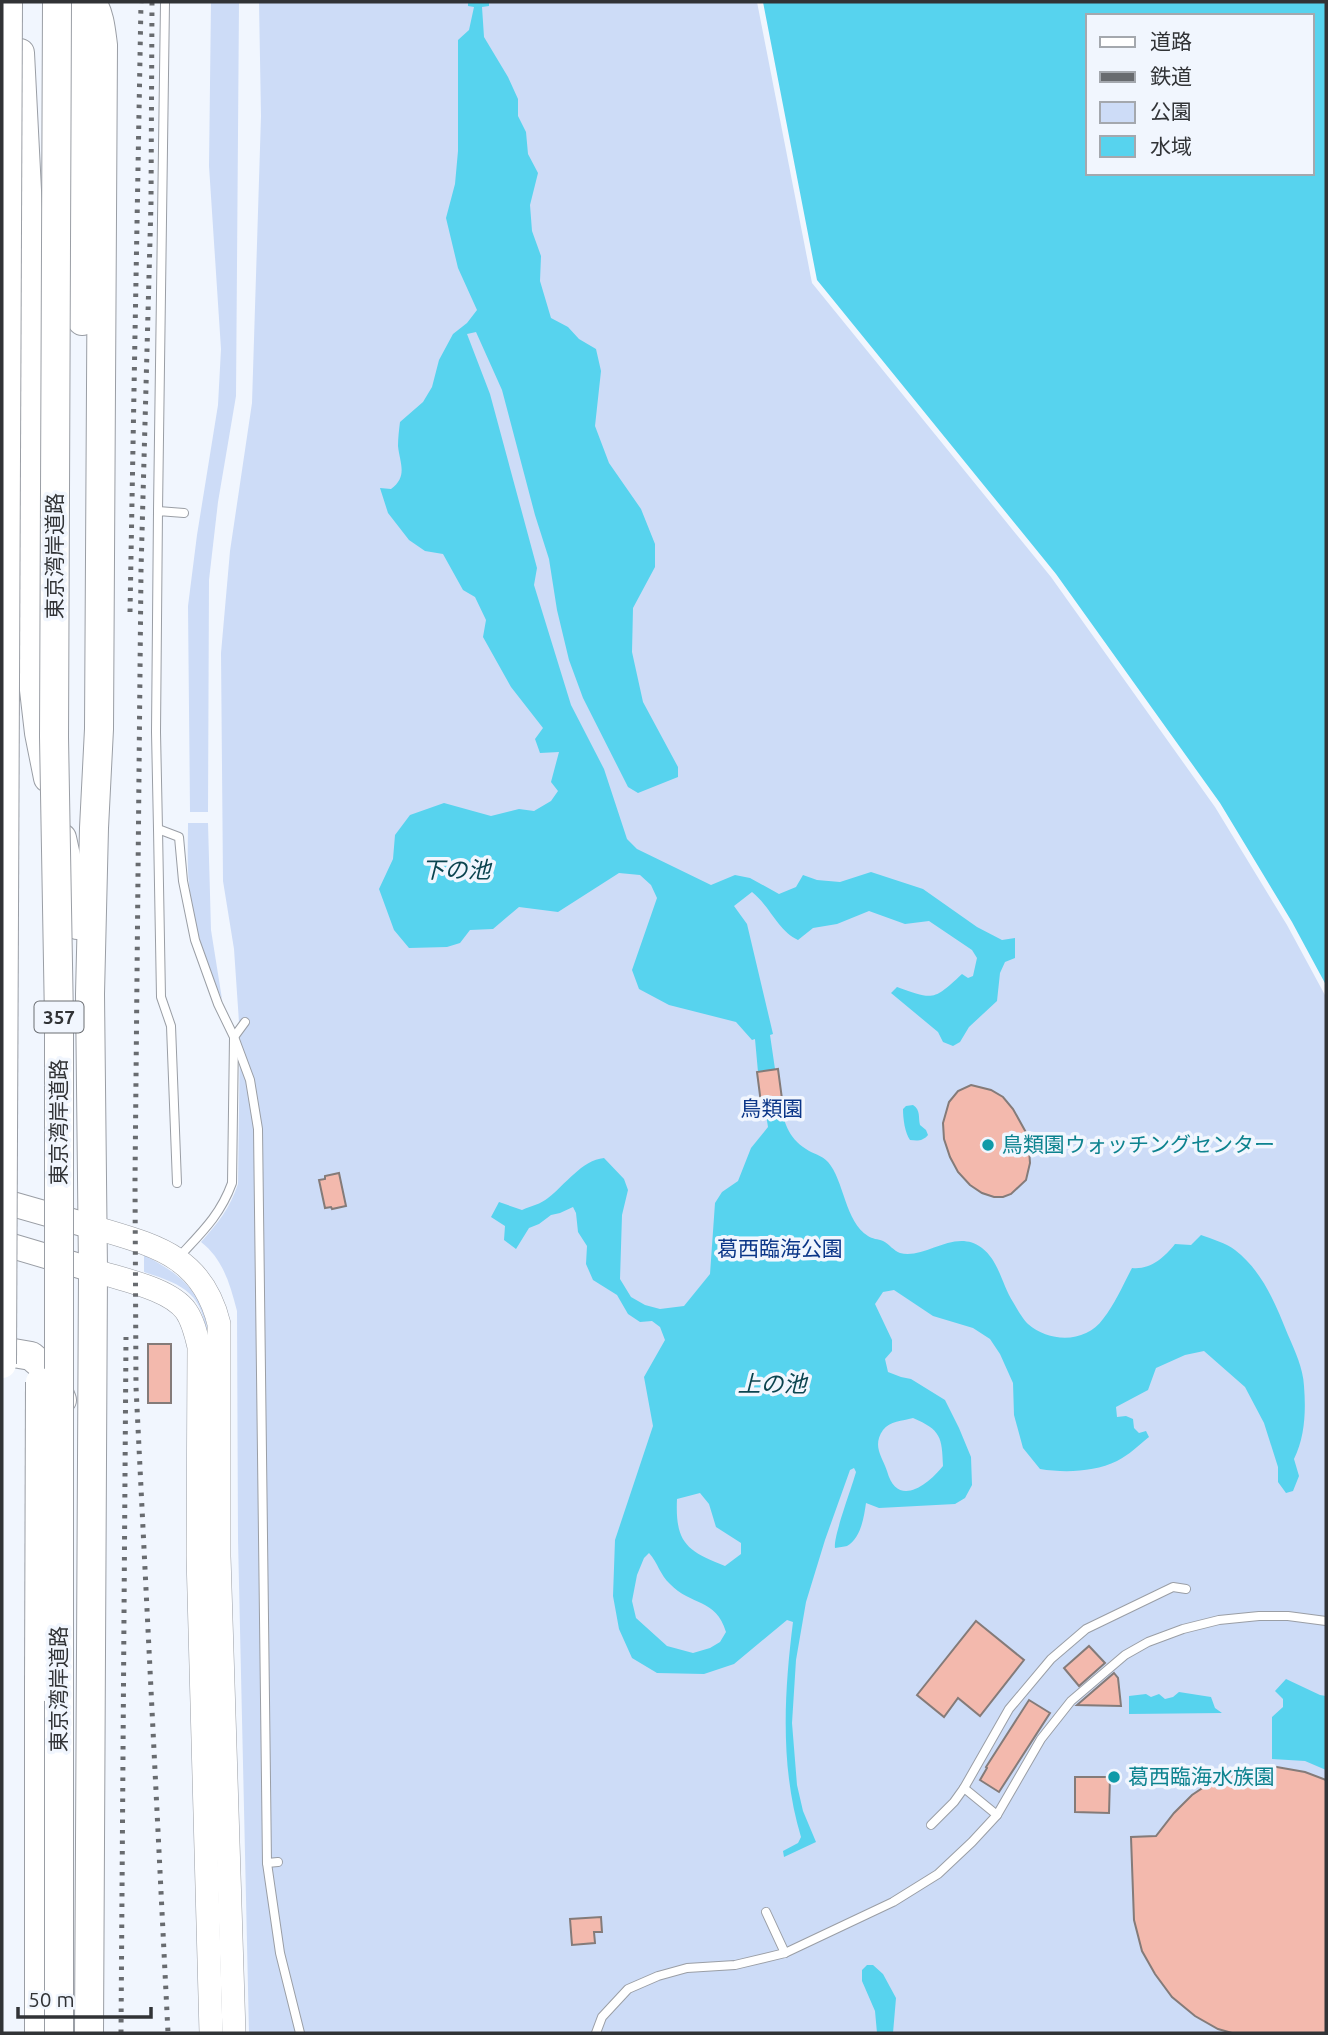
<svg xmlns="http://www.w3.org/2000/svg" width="1328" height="2035" viewBox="0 0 1328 2035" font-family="Ubuntu,'Noto Sans JP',sans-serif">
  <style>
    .green { fill: #cddcf7 }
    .water { fill: #57d3ee; fill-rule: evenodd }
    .building { fill: #f3b9ad; stroke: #847b79; stroke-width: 2 }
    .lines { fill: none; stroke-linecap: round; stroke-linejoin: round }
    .lane-casing { stroke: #9a9ea5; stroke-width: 10 }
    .secondary-casing { stroke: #9a9ea5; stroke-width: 24 }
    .primary-casing { stroke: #9a9ea5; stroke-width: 26 }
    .highway-casing { stroke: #9a9ea5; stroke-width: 30 }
    .lane { stroke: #fff; stroke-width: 8 }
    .secondary { stroke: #fff; stroke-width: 23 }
    .primary { stroke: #fff; stroke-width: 24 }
    .highway { stroke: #fff; stroke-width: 28 }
    .rail { stroke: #686b6f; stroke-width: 5; stroke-dasharray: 3.5 7; stroke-linecap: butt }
    .highway-bridge-casing { stroke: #9a9ea5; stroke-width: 30; stroke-linecap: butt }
    .highway-bridge { stroke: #fff; stroke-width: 28 }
    .culture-dot { fill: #0f9aa8; stroke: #f1f6fe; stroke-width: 2.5 }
    .labels { text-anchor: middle; stroke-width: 7; stroke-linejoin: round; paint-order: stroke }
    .shield { fill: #f1f6fe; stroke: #6b6e72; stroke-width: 2 }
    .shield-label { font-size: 19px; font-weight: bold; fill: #313336 }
    .street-label { font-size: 21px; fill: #313336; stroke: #f1f6fe }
    .park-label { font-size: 21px; fill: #0b3688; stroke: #f1f6fe }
    .culture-label { font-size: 21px; fill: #0d838f; stroke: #f1f6fe; text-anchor: start }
    .water-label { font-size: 23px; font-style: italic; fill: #0b444f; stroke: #f1f6fe }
  </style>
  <rect width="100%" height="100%" fill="#f1f6fe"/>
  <!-- green -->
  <g class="green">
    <path d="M211,2H239L236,396L218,502L209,580L208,812H190L188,606L197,535L218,405L221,349L209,166Z"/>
    <path d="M259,2H757L812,283L1051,577L1215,807L1287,925L1326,997V2033H249L238,1539L237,1311C230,1284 223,1259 201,1242C218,1223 230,1208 238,1184L240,1037L234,949L223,881L221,653L230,551L252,403L261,116Z"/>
    <path d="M188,823H208L211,930L222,999C205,962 193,924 189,884C187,864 188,843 188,823Z"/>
    <path d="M144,1255C184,1276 205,1294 209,1341H207C204,1294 185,1285 144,1272Z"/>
  </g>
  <!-- water -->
  <g class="water">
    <path d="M468,2H489V6L482,7L484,37L508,77L518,99V116L526,132L528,154L538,173L530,205L532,231L541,256L540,281L551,318L568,327L579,339L596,349L601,371L595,426L609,463L641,509L655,544V567L633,608L632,652L643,702L678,767V777L638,793L628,787L583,698L569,660L557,610L549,559L535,515L502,390L476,332L467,334L490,394L537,568L534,585L571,705L604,769L627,839L637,849L711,885L735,875L750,878L779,894L796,887L803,875L817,880L840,882L871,872L923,889L977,927L1002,940L1015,938V958L1005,962L1000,973L997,1001L969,1027L960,1042L953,1046L943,1042L938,1032L891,993L897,987C934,1000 933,1001 962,974L968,978L973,976L977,958L972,950L929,921L905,924L869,911L837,924L813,928L798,940C779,932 769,905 752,892L734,906L747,924L773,1034L770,1035L775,1069L758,1072L755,1039L752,1040L736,1022L669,1005L639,989L632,970L657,898L651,885L640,875L619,873L558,912L519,907L493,929L470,930L460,943L447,947L409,948L394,930L379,889L393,859L395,835L410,815L444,803L491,816L519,809L534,811L551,801L558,791L551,782L559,752L540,753L535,739L543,728L511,687L483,637L486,620L475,597L463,590L443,554L425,551L409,540L388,513L380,488L391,489C408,476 400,464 398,446C398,438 399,430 400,422L423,402L432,387L439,360L453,334L467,323L477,310L458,268L446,218L455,184L458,151V40L469,30L474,7L468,6Z"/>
    <path d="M763,2H1326V985L1292,922L1220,803L1056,574L817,280ZM1088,16H1312V173H1088Z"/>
    <path d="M780,1100C783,1120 788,1138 806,1149C813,1154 822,1155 828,1162C844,1180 845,1222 868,1236C872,1239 878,1239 883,1241C889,1244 894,1251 900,1253C925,1260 955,1227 982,1248C999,1261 1002,1285 1013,1302C1017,1309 1023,1319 1028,1324C1050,1343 1086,1343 1103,1319C1115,1304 1123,1285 1132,1268C1150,1270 1164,1258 1175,1244L1191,1245L1201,1235C1212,1239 1226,1243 1235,1250C1263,1272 1275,1303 1288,1335C1295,1351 1303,1368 1304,1386C1306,1411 1305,1437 1294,1459L1299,1476L1293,1491L1286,1493L1278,1482V1467L1264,1423L1245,1387L1204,1351L1185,1355L1156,1368L1148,1390L1116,1407L1117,1417L1126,1416L1133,1419L1134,1428L1139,1433L1146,1431L1149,1437C1139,1445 1129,1455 1117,1461C1094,1472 1065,1473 1040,1469L1023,1448L1014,1415L1013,1383L1000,1354L990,1339L973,1328L933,1316L894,1290L883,1292L875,1304L892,1340V1351L885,1359L888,1372L901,1377L911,1379L945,1400L959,1428L971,1457L972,1485L965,1498L955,1504L879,1508L866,1503C864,1517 861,1538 847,1546C844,1547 839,1547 835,1548C833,1537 852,1487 856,1472L854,1468L850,1470L825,1540L806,1602L796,1660L792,1723L797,1785L803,1811L816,1842L784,1857L783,1851L798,1843L801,1837C780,1767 784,1694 793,1622L787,1620L734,1664L704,1674L657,1673L632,1658L619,1629L613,1596L615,1540L653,1426L644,1377L665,1340L660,1327L652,1321L640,1322L628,1314L617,1295L593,1280L586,1264L587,1246L578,1232L576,1213L573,1207L560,1213L551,1215L539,1224L529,1228L516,1249L504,1240L505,1226L491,1217L499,1202L522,1210C531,1206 541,1204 548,1198C565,1185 582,1160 604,1158L624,1179L628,1190L622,1215L620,1279L631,1297L645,1305L660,1309L684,1306L710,1274L715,1203L722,1192L738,1181L751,1148L768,1127L764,1102ZM913,1418C941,1430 942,1437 943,1466C927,1486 897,1508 887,1471C882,1456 872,1446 883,1430C890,1421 902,1421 913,1418ZM700,1493L709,1504L716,1527L741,1543V1554L725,1566C687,1551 675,1543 677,1499ZM649,1553C658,1563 660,1575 670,1584C691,1606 716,1598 726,1632L720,1642L710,1648L693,1653L667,1646L636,1618L632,1601L637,1575L644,1558Z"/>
    <path d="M913,1105C921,1110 918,1118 920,1125L926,1130L928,1135C923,1141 918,1141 910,1140C905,1133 903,1119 903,1109L906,1106Z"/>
    <path d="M1286,1679L1320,1695L1326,1696V1770L1305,1761L1272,1759V1717L1283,1707V1699L1275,1691Z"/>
    <path d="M1179,1692L1211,1697L1215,1708L1222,1713L1129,1714V1696L1146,1694L1151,1697L1159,1694L1165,1699L1173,1697Z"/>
    <path d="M867,1965H873L883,1974L896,1998L893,2033H877L875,2011L862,1981V1970Z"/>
  </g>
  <!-- building -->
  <g class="building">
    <path d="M778,1069L782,1099L761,1103L757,1072Z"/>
    <path d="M971,1085L991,1090L1003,1097L1013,1109L1028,1136L1030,1163L1026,1180L1011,1194L1003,1197H994L982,1193L970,1185L958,1172L950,1157L944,1139L943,1123L949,1102L958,1091Z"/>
    <path d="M339,1173L346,1206L332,1209L331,1207L325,1208L319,1180L325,1179V1176Z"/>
    <rect x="148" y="1344" width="23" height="59"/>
    <path d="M976,1621L1024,1660L980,1716L958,1698L944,1717L917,1695Z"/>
    <path d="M1089,1646L1105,1663L1079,1686L1064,1668Z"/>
    <path d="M1114,1673L1118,1678L1121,1706L1077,1705Z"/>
    <path d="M1029,1700L1050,1713L999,1792L980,1780L987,1768L986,1767Z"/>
    <path d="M1271,1766L1305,1772L1326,1780V2033H1232L1218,2029L1195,2016L1172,1997L1155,1974L1142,1951L1134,1920L1131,1837L1156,1836L1174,1813L1192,1795L1213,1781L1243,1772Z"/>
    <path d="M1075,1777H1110L1109,1813L1075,1812Z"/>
    <path d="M601,1917L602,1932H594L595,1943L572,1945L570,1919Z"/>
  </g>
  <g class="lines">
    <defs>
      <g id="lane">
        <path d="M158,511L165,2"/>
        <path d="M184,513L158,511L156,732L158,829L179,837L183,881L195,940L218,1004L234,1037L250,1080L258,1129L267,1863L280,1953L300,2033"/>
        <path d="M158,829L161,997L171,1026L177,1183"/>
        <path d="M177,1259C201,1233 220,1216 232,1183L234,1037L245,1022"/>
        <path d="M964,1788L997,1815"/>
        <path d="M931,1825L954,1802L964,1788L1009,1709L1051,1659L1086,1629L1173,1587L1186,1589"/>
        <path d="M267,1863L278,1862"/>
        <path d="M766,1912L785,1953"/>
        <path d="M596,2033L602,2017L628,1989L658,1976L687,1968L735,1965L785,1953L893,1902L938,1874L972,1842L997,1815L1041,1739L1071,1701L1125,1655L1148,1642L1183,1629L1219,1620L1259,1616H1288L1326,1621"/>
      </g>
      <g id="secondary">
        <path d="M93,1227C152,1245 202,1254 219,1324V1556L234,2033"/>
        <path d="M93,1270C119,1279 170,1288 186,1311C193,1321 196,1334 199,1347L198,1556L211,2033"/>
      </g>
      <g id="primary">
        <path d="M2,1201L93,1227"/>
        <path d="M2,1243L93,1270"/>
      </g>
      <g id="highway">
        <path d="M73,2L76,24L82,321"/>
        <path d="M20,53L28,210L34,448V690L39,733L48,778"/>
        <path d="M62,838L76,901L77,925"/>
        <path d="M2,1351L31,1356L51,1373L62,1400"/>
        <path d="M39,2033V1688"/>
        <path d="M89,2033L93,1270L90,994L94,828L99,729L103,45C101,30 100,15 92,2"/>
      </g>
    </defs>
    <!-- lane casing -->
    <use href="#lane" class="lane-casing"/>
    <!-- secondary casing -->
    <use href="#secondary" class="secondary-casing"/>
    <!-- primary casing -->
    <use href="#primary" class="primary-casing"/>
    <!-- highway casing -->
    <use href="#highway" class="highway-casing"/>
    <!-- lane -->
    <use href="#lane" class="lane"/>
    <!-- secondary -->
    <use href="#secondary" class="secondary"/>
    <!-- primary -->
    <use href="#primary" class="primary"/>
    <!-- highway -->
    <use href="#highway" class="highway"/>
    <!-- rail -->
    <g class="rail">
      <path d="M152,2L151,203L141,570L135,1181L136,1387L168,2033"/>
      <path d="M130,612L141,2"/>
      <path d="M121,2033L126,1337"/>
    </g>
    <defs>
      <g id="highway-bridge">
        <path d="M57,2L54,737L59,1020V2033"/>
        <path d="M2,1364L8,2"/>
        <path d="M39,1688L40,1382"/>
      </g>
    </defs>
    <!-- highway-bridge casing -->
    <use href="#highway-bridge" class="highway-bridge-casing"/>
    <!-- highway-bridge -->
    <use href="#highway-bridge" class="highway-bridge"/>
  </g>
  <!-- markers -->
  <g class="culture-dot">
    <circle cx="988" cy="1145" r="7"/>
    <circle cx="1114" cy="1777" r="7"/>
  </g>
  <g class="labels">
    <!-- shield labels -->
    <rect class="shield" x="34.5" y="1001.5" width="49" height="31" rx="5"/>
    <g class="shield-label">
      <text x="59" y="1024">357</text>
    </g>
    <!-- street labels -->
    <g class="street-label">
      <text transform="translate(55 556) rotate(-90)" y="7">東京湾岸道路</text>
      <text transform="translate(59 1122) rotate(-90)" y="7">東京湾岸道路</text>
      <text transform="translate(59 1689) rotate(-90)" y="7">東京湾岸道路</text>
    </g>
    <!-- park labels -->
    <g class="park-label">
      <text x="772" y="1116">鳥類園</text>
      <text x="780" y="1256">葛西臨海公園</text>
    </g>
    <!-- culture labels -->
    <g class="culture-label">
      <text x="1002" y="1152">鳥類園ウォッチングセンター</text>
      <text x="1128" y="1784">葛西臨海水族園</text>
    </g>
    <!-- water labels -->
    <g class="water-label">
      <text x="456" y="878">下の池</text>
      <text x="772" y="1392">上の池</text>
    </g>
  </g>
  <!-- border -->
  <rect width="1328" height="2035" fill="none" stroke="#313336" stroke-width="7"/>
  <!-- legend -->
  <rect x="1086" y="14" width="228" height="161" fill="#f1f6fe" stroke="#a4a8ae" stroke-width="2"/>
  <rect x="1100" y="37" width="35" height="10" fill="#ffffff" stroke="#a4a8ae" stroke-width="2"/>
  <text x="1150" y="49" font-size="21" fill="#313336">道路</text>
  <rect x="1100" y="72" width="35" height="10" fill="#686b6f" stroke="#a4a8ae" stroke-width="2"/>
  <text x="1150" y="84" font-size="21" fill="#313336">鉄道</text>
  <rect x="1100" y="102" width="35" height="21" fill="#cddcf7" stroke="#a4a8ae" stroke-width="2"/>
  <text x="1150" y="119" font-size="21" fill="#313336">公園</text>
  <rect x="1100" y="136" width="35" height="21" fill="#57d3ee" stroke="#a4a8ae" stroke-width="2"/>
  <text x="1150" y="154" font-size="21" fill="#313336">水域</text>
  <!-- scale -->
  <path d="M18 2007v10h133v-10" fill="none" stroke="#313336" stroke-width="3.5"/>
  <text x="28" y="2007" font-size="21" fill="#313336" stroke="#f1f6fe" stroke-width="5" paint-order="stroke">50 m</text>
</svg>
